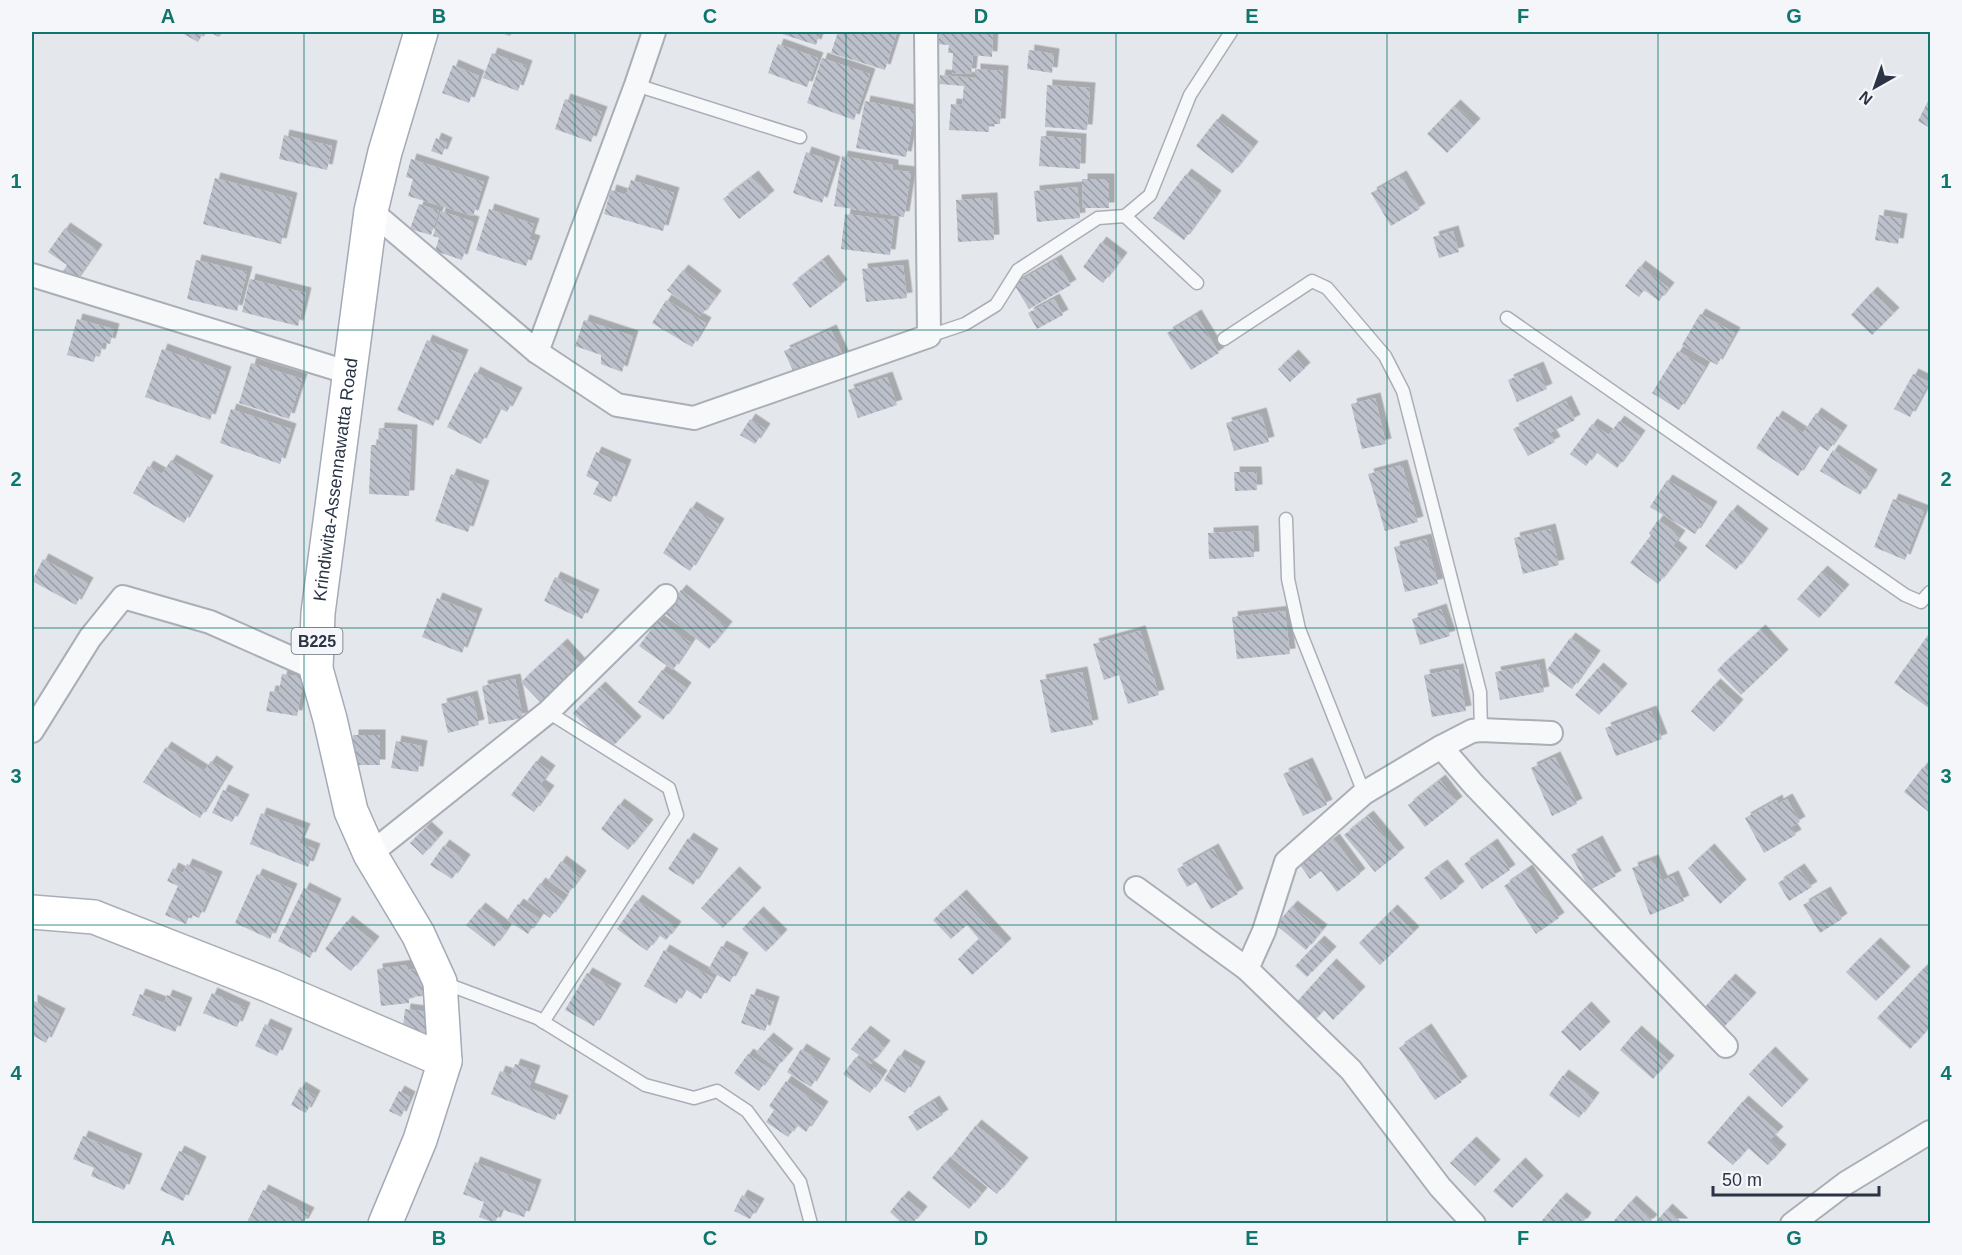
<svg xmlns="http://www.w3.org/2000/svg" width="1962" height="1255" viewBox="0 0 1962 1255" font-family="Arial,sans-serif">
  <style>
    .building { fill: url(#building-back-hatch); filter: url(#shadow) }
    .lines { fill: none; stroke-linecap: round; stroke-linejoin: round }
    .lane-casing { stroke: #a9aeb7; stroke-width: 15 }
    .street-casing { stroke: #a9aeb7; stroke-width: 26 }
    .secondary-casing { stroke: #a9aeb7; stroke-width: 36 }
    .primary-casing { stroke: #a3abb8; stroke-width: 36 }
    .lane { stroke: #f7f8fa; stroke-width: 12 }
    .street { stroke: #f7f8fa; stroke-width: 22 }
    .secondary { stroke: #fff; stroke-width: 33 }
    .primary { stroke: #fff; stroke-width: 33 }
    .grid { fill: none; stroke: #0f766e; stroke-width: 1.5; stroke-opacity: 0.55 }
    .labels { text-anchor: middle; stroke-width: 6; stroke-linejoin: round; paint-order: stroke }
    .shield { fill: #f4f6f9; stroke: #676e7b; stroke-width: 1.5 }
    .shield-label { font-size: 16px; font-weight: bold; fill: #2b3445 }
    .street-label { font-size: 18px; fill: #2b3445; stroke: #f4f6f9 }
    .neatline { fill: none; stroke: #0f766e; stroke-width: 2 }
    .grid-label { font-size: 20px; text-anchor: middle; font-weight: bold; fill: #0f766e }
  </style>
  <defs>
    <pattern id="building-back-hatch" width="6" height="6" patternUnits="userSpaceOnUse" patternTransform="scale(1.5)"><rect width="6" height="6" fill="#bbc0ca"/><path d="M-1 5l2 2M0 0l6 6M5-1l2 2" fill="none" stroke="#989da6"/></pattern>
    <filter id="shadow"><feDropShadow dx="5.5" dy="-5.5" stdDeviation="0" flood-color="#0004"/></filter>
  </defs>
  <rect width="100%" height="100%" fill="#e4e7ec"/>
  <!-- building -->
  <g class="building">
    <path d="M180,32H204L198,42Z"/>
    <path d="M209,32H223L219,37Z"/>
    <path d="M498,32H512L510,36Z"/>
    <path d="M776,32H820L816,45Z"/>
    <path d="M838,32H897L885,70L831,53Z"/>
    <path d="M936,32H993L992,57L973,55L971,74L952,73L953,53H948L949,45L935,44Z"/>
    <path d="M778,44L818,58L807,87L768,73Z"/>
    <path d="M1029,50L1054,54L1052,73L1027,69Z"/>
    <path d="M492,53L527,66L518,91L483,78Z"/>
    <path d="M822,58L870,74L854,120L807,103Z"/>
    <path d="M453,65L479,76L469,103L442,93Z"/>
    <path d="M975,69L1003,71L1000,124H989V132L949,130L951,104L962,105L964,86L939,84L940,75L975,78Z"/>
    <path d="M1047,85L1090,88L1087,130L1045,127Z"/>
    <path d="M1930,97V128L1918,121Z"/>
    <path d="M565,99L602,112L591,142L555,129Z"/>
    <path d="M865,101L915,111L906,157L856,148Z"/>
    <path d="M1455,105L1475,124L1447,153L1427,134Z"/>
    <path d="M1217,119L1253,147L1232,174L1196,146Z"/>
    <path d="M284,135L332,146L327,170L279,159Z"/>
    <path d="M1041,136L1081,139L1080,169L1039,166Z"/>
    <path d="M436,138L447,143L442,155L431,151Z"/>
    <path d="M806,152L835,162L822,203L793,193Z"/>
    <path d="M842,156L893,165V170L911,172L904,217L834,206Z"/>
    <path d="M411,159L484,182L473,216L408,196L413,179L406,177Z"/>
    <path d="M1186,174L1216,196L1184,240L1153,218Z"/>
    <path d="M753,176L769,196L739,219L723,199Z"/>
    <path d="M1401,176L1420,209L1391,226L1371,193Z"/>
    <path d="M215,178L292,198L281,244L203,224Z"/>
    <path d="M1082,179H1109V208H1083Z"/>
    <path d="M631,180L674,193L663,231L604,214L611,190L626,195Z"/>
    <path d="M1077,187L1080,218L1037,222L1034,191Z"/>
    <path d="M992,198L994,240L958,242L956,200Z"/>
    <path d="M419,204L439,211L431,235L410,229Z"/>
    <path d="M489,209L534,224L529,239L535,241L526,266L476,250Z"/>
    <path d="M441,211L474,222L462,260L435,251L439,238L433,236Z"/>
    <path d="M845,214L894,220L890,255L841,249Z"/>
    <path d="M1879,215L1902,219L1898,244L1875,240Z"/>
    <path d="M65,228L97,250L75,282L62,273L67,265L48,252Z"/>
    <path d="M1453,231L1459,252L1439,258L1433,237Z"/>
    <path d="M1101,242L1122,258L1103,283L1083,267Z"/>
    <path d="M196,260L247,272L237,311L187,299Z"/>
    <path d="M823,260L842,285L810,308L792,284Z"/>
    <path d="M1056,260L1071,285L1029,309L1014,284Z"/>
    <path d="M903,265L907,298L866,302L862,269Z"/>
    <path d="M1640,266L1669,288L1659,301L1644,290L1639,297L1625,286Z"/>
    <path d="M683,270L716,296L701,316L667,290Z"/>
    <path d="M250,279L306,293L298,326L242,312Z"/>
    <path d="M1872,292L1894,313L1872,335L1851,315Z"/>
    <path d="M1054,299L1063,315L1037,329L1028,313Z"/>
    <path d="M666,300L706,323L692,347L652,323Z"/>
    <path d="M1700,314L1735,333L1717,365L1682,345Z"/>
    <path d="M1196,315L1219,353L1191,370L1167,333Z"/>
    <path d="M77,319L114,329L110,344L103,342L100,355L96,354L94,362L67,355Z"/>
    <path d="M584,320L633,336L622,372L601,364V355L575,346Z"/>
    <path d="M831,330L844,358L797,380L784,351Z"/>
    <path d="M427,340L463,355L433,426L397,410Z"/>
    <path d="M162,349L226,372L210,420L145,397Z"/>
    <path d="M1678,351L1705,367L1679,410L1652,393Z"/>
    <path d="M1293,355L1305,368L1290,382L1278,369Z"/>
    <path d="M251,363L302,379L289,419L239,403Z"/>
    <path d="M1538,367L1547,389L1517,402L1508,380Z"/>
    <path d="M475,372L517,393L507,412L499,408L481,444L447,427Z"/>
    <path d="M1913,374L1929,382L1910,417L1894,409Z"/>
    <path d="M887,377L897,405L858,418L848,390Z"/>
    <path d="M1375,398L1386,444L1362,449L1351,404Z"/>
    <path d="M1566,401L1575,420L1550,433L1555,442L1528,456L1513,429Z"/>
    <path d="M231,409L291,429L280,464L220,443Z"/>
    <path d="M1261,413L1269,442L1234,451L1226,423Z"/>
    <path d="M1816,413L1842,431L1828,451L1818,445L1798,476L1756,448L1777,416L1803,433Z"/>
    <path d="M750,419L765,429L755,444L740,435Z"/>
    <path d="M1619,421L1640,436L1617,468L1596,452L1586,466L1570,454L1592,424L1609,435Z"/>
    <path d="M379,428L412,430L409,496L369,494L371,445H378Z"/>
    <path d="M1833,450L1872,475L1860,495L1820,471Z"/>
    <path d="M596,452L626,465L611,502L593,494L599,482L586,476Z"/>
    <path d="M171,460L208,481L184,523L133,493L148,466L162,474Z"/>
    <path d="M1402,465L1418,522L1385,531L1368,474Z"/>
    <path d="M1234,472H1256L1257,490L1235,491Z"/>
    <path d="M451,474L484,486L468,532L435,521Z"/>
    <path d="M1667,480L1712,507L1695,534L1650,507Z"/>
    <path d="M1893,499L1924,511L1905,560L1874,547Z"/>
    <path d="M691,507L719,524L690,571L663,553Z"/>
    <path d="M1732,510L1763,534L1736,570L1705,546Z"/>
    <path d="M1658,520L1680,536L1673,546L1682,553L1658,584L1630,563L1651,535L1649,533Z"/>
    <path d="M1550,529L1559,565L1523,574L1514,538Z"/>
    <path d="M1253,531L1254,557L1209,559L1208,533Z"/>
    <path d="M1426,539L1438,584L1405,592L1394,547Z"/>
    <path d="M43,559L88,583L76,605L32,581Z"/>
    <path d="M1822,571L1844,590L1819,618L1797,599Z"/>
    <path d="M555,577L594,595L582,619L544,601Z"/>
    <path d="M681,590L727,627L709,649L663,612Z"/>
    <path d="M437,598L477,614L462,653L422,637Z"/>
    <path d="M1441,609L1450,636L1420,645L1412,619Z"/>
    <path d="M1285,611L1290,654L1237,659L1232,617Z"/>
    <path d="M658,620L691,643L673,670L639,646Z"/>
    <path d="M1760,630L1783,655L1741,695L1717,670Z"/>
    <path d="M1140,631L1159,695L1128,704L1119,675L1104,680L1093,644Z"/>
    <path d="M1928,635L1930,637V709L1894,683Z"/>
    <path d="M1570,638L1595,656L1572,689L1547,670Z"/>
    <path d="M562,644L582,666L542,704L521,682Z"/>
    <path d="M1539,664L1544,692L1500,700L1495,672Z"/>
    <path d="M1598,668L1622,689L1599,715L1575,695Z"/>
    <path d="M1458,669L1466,711L1432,717L1424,675Z"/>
    <path d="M662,670L686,688L663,720L638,702Z"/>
    <path d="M1082,672L1093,725L1051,733L1040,680Z"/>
    <path d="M282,674L304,677L297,716L266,711L270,691L279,692Z"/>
    <path d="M515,679L523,718L489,724L482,686Z"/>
    <path d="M1715,684L1738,705L1714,732L1691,711Z"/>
    <path d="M600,687L636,722L610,749L573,713Z"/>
    <path d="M472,696L479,725L448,733L441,704Z"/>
    <path d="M1651,711L1662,739L1616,756L1605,728Z"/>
    <rect x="353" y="735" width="27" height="30"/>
    <path d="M396,741L422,746L418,772L391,768Z"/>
    <path d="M166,747L204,771L211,761L228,772L200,818L143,782Z"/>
    <path d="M1555,757L1577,804L1552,816L1531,768Z"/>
    <path d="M536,761L550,771L540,785L549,791L534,812L511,795Z"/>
    <path d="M1307,763L1327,805L1303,816L1283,774Z"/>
    <path d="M1923,767L1930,773V813L1904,792Z"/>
    <path d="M1440,780L1457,802L1425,827L1408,805Z"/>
    <path d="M223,790L244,800L232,822L212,813Z"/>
    <path d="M1787,799L1800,822L1791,827L1796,835L1764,853L1745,818L1777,800L1778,804Z"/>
    <path d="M619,804L648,825L628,850L601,829Z"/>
    <path d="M261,813L305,829L299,843L315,849L308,867L250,844Z"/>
    <path d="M1368,816L1399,853L1375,872L1344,835Z"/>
    <path d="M426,827L438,838L423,855L410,843Z"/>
    <path d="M688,838L713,854L693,885L668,869Z"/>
    <path d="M1334,839L1360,874L1337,892L1321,871L1310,879L1300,865Z"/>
    <path d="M1597,841L1616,876L1590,890L1571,855Z"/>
    <path d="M1492,844L1510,870L1482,889L1464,864Z"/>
    <path d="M444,845L465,860L452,879L430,865Z"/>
    <path d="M1213,849L1238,894L1211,909L1196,882L1187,887L1177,869Z"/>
    <path d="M1709,849L1741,885L1720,904L1688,868Z"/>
    <path d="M1653,860L1662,881L1673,876L1684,901L1650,915L1632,868Z"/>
    <path d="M561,861L581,876L568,894L548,880Z"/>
    <path d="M187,864L217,877L199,918L190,914L186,924L165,915L178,886L167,881L173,868L183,873Z"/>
    <path d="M1442,865L1459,887L1441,900L1424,878Z"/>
    <path d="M1799,869L1812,887L1789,901L1778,883Z"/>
    <path d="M1527,870L1559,918L1536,934L1504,886Z"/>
    <path d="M734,872L756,893L723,928L701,908Z"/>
    <path d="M257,874L292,889L270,939L235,923Z"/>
    <path d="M540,883L563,900L550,918L527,901Z"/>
    <path d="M304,888L336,904L310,958L278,941Z"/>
    <path d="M1825,892L1842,919L1820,933L1803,905Z"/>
    <path d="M961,895L1006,944L972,975L958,959L979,939L967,925L951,939L933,920Z"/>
    <path d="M637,900L676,927L666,940L659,935L647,951L617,929Z"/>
    <path d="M518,904L539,918L528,934L507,920Z"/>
    <path d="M1292,906L1322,930L1306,950L1276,925Z"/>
    <path d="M480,908L507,929L494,947L466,925Z"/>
    <path d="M1392,910L1414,932L1380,965L1359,943Z"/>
    <path d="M758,912L782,935L766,952L742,929Z"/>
    <path d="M347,921L374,942L351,971L325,949Z"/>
    <path d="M1319,941L1331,952L1307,977L1295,966Z"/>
    <path d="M1875,943L1905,972L1876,1001L1846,972Z"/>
    <path d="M721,946L743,958L730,982L708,970Z"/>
    <path d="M664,950L713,978L701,999L685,989L676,1004L644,986Z"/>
    <path d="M1331,964L1360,992L1333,1020L1324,1010L1312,1023L1294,1005Z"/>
    <path d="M408,965V970L421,969L424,996L409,997V1003L381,1006L377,969Z"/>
    <path d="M1924,968L1930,974V1027L1910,1049L1877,1018Z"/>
    <path d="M587,973L616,989L594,1026L565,1010Z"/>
    <path d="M1730,979L1751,998L1724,1027L1704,1008Z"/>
    <path d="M212,993L245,1008L237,1027L203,1013Z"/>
    <path d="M140,994L164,1003L167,995L187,1003L175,1032L132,1015Z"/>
    <path d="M751,994L774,1002L765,1031L741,1023Z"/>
    <path d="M32,1000L60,1014L46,1043L32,1035Z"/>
    <path d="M1586,1007L1605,1027L1580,1051L1561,1032Z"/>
    <path d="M405,1009L429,1012L426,1039L402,1036Z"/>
    <path d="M265,1024L287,1034L277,1056L255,1046Z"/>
    <path d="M1426,1029L1462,1082L1435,1100L1399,1048Z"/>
    <path d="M865,1031L885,1046L871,1064L851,1049Z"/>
    <path d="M1636,1031L1669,1061L1653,1079L1620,1050Z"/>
    <path d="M768,1038L788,1054L776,1068L756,1052Z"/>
    <path d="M801,1049L825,1064L811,1087L787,1072Z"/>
    <path d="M1770,1052L1803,1085L1782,1107L1749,1074Z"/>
    <path d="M748,1054L773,1071L759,1091L734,1073Z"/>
    <path d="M899,1055L920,1067L905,1093L884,1080Z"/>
    <path d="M856,1057L882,1076L870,1093L843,1074Z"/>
    <path d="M515,1064L535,1071L529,1088L563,1101L555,1120L491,1094L500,1071L511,1075Z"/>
    <path d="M1563,1075L1594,1098L1579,1118L1549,1095Z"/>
    <path d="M786,1081L823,1107L806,1132L797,1125L788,1137L766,1122L774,1110L769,1106Z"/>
    <path d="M300,1087L315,1096L306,1113L291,1105Z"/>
    <path d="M399,1091L410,1097L401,1117L389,1111Z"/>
    <path d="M934,1101L943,1115L917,1131L908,1117Z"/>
    <path d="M1743,1101L1778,1132L1770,1140L1781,1150L1768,1165L1748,1148L1733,1165L1707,1143Z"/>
    <path d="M976,1125L1023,1163L997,1194L951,1157Z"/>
    <path d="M83,1136L137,1159L124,1190L91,1176L94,1168L73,1159Z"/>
    <path d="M1471,1142L1495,1165L1475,1186L1450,1163Z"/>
    <path d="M179,1151L201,1162L183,1201L160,1190Z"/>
    <path d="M475,1162L536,1185L524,1217L501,1209L495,1223L479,1217L484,1202L463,1194Z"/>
    <path d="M945,1162L982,1193L969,1209L932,1178Z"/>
    <path d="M1520,1163L1538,1181L1512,1208L1493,1191Z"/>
    <path d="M263,1190L309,1213L303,1224H255L248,1220Z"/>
    <path d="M742,1195L759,1204L750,1219L734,1211Z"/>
    <path d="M903,1196L922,1212L912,1224H903L890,1212Z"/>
    <path d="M1561,1198L1586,1218L1582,1224H1539Z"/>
    <path d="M1631,1201L1652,1220L1648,1224H1611Z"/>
    <path d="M1667,1209L1683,1224H1654Z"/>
  </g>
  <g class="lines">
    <defs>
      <g id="lane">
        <path d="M636,85L800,137"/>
        <path d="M1125,216L1197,283"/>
        <path d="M1507,318L1905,595L1921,602L1930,592"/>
        <path d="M929,336L965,324L996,305L1018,270L1098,218L1125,216L1150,195L1190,95L1231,32"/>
        <path d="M1224,339L1312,281L1327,288L1385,356L1403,391L1480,692L1481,730"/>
        <path d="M1286,519L1288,579L1299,629L1364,793"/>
        <path d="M444,983L537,1018L645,1085L694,1098L717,1091L747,1111L800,1182L811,1224"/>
        <path d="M543,1022L677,815L669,788L548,712"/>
      </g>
      <g id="street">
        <path d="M371,211L537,352L617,405L694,418L929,336L926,32"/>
        <path d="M32,275L350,373"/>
        <path d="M537,352L636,85L654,32"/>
        <path d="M32,731L90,638L123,597L210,622L316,669"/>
        <path d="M1441,747L1474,785L1726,1046"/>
        <path d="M370,854L548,712L666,596"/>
        <path d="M1136,888L1247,969L1351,1070L1440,1187L1474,1224"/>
        <path d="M1247,969L1264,931L1286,862L1364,793L1441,747L1472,731L1481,730L1551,733"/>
        <path d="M1792,1224L1846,1183L1930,1132"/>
      </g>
      <path id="secondary" d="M32,912L94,917L270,986L445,1061"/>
      <g id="primary">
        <path id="s1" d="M385,1224L420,1140L445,1061L440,982L418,934L370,854L351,811L330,719L316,669L318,613L371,211L385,152L421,32"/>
      </g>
    </defs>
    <!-- lane casing -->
    <use href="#lane" class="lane-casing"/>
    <!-- street casing -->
    <use href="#street" class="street-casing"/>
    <!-- secondary casing -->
    <use href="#secondary" class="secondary-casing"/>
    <!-- primary casing -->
    <use href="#primary" class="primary-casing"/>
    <!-- lane -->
    <use href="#lane" class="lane"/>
    <!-- street -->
    <use href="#street" class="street"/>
    <!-- secondary -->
    <use href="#secondary" class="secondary"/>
    <!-- primary -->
    <use href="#primary" class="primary"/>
  </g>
  <!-- grid -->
  <path class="grid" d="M304,32V1224M575,32V1224M846,32V1224M1116,32V1224M1387,32V1224M1658,32V1224M32,330H1930M32,628H1930M32,925H1930"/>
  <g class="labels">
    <!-- shield labels -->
    <rect class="shield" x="291.5" y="628" width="51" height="26" rx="4.5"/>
    <g class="shield-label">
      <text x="317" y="647">B225</text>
    </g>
    <!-- street labels -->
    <g class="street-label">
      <text dy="6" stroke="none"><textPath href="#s1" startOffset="783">Krindiwita-Assennawatta Road</textPath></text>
    </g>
  </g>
  <!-- border -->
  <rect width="1962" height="1255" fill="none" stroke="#f4f6f9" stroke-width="66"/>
  <!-- north arrow -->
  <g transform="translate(1875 87) rotate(220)" stroke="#f4f6f9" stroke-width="4.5" paint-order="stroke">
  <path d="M0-4.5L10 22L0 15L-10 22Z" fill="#2b3445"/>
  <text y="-9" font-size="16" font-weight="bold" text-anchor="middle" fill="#2b3445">N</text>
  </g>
  <!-- scale -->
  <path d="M1713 1186v9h166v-9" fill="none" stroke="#2b3445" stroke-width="3"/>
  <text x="1722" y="1186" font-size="18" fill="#2b3445" stroke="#f4f6f9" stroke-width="4.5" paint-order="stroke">50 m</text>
  <rect x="33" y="33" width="1896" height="1189" class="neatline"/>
  <g class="grid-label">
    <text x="168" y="23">A</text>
    <text x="439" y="23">B</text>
    <text x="710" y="23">C</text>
    <text x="981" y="23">D</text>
    <text x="1252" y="23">E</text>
    <text x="1523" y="23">F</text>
    <text x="1794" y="23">G</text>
    <text x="16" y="188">1</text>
    <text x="1946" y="188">1</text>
    <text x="16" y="486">2</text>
    <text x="1946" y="486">2</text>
    <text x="16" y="783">3</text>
    <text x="1946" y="783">3</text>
    <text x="16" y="1080">4</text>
    <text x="1946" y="1080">4</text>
    <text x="168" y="1245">A</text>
    <text x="439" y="1245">B</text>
    <text x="710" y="1245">C</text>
    <text x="981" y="1245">D</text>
    <text x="1252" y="1245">E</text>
    <text x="1523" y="1245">F</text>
    <text x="1794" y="1245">G</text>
  </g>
</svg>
